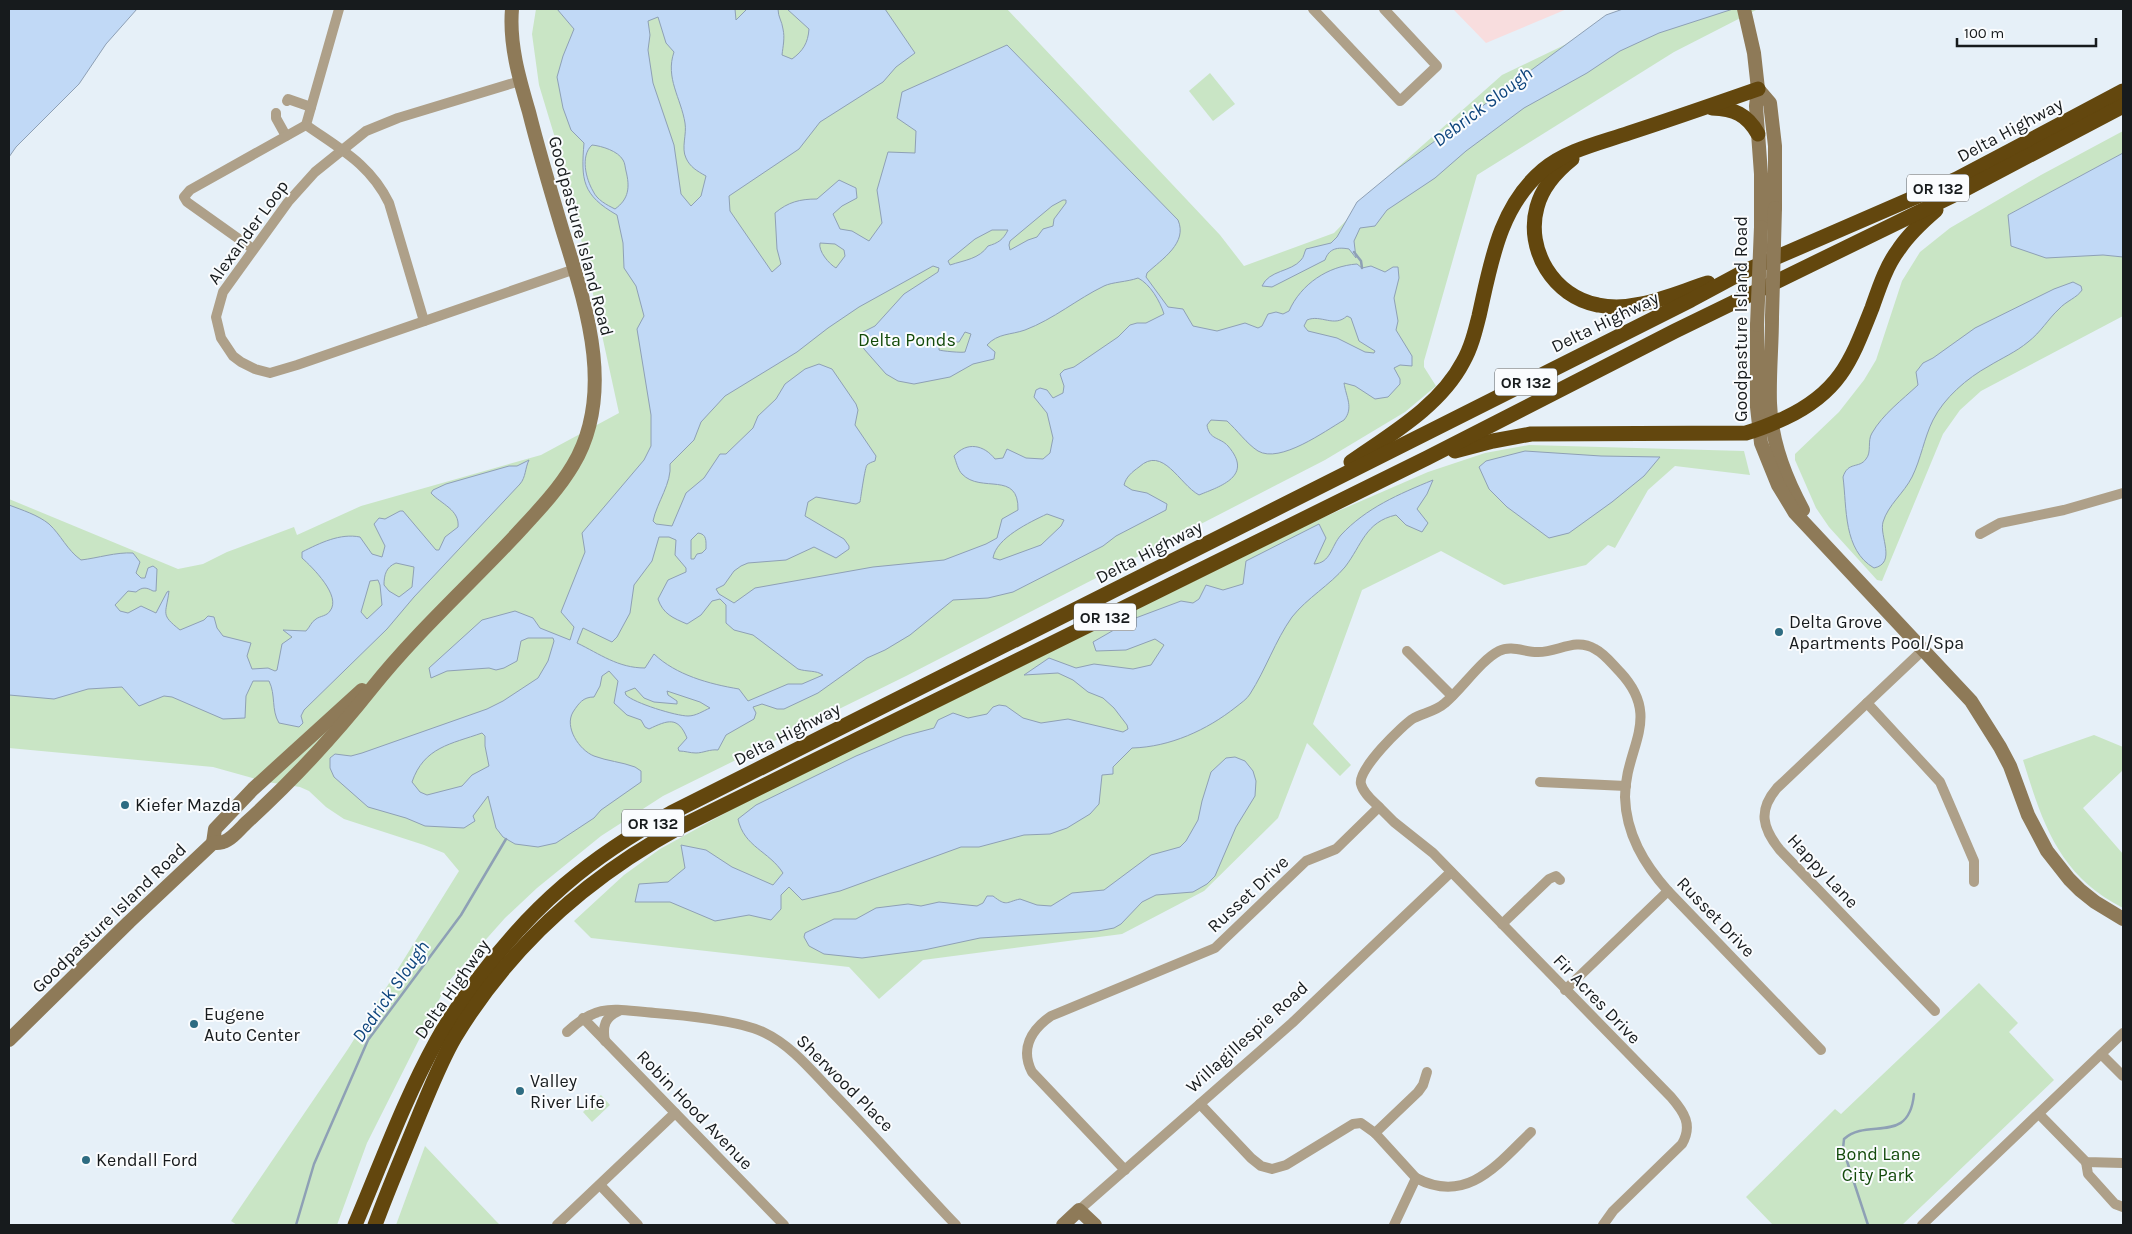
<svg xmlns="http://www.w3.org/2000/svg" width="2132" height="1234" viewBox="0 0 2132 1234" font-family="Karla,sans-serif">
  <style>
    .commercial { fill: #f8ddde }
    .green { fill: #c9e5c5 }
    .water { fill: #c1d9f6; stroke: #8ea0b5; fill-rule: evenodd }
    .lines { fill: none; stroke-linecap: round; stroke-linejoin: round }
    .stream { stroke: #8ea0b5; stroke-width: 2.5 }
    .street { stroke: #aea089; stroke-width: 10 }
    .secondary { stroke: #8e7a58; stroke-width: 14 }
    .highway { stroke: #63470e; stroke-width: 15 }
    .secondary-bridge { stroke: #8e7a58; stroke-width: 14 }
    .poi-dot { fill: #2e6c82; stroke: #fafcfe; stroke-width: 2 }
    .labels { text-anchor: middle; stroke-width: 4; stroke-linejoin: round; paint-order: stroke }
    .shield { fill: #fafcfe; stroke: #5b5e60; stroke-width: 1 }
    .shield-label { font-size: 16px; font-weight: bold; fill: #171b1d }
    .street-label { font-size: 18px; fill: #171b1d; stroke: #fafcfe }
    .park-label { font-size: 18px; fill: #124a0a; stroke: #fafcfe }
    .poi-label { font-size: 18px; fill: #171b1d; stroke: #fafcfe; text-anchor: start }
    .water-label { font-size: 19px; font-style: italic; fill: #0d447c; stroke: #fafcfe }
  </style>
  <rect width="100%" height="100%" fill="#e6f0f8"/>
  <!-- commercial -->
  <path class="commercial" d="M1453,9H1567L1486,43Z"/>
  <!-- green -->
  <g class="green">
    <path d="M536,9H1007L1220,235L1244,266L1334,233L1397,168L1502,75L1639,9H1758L1674,52L1477,175L1424,361V367L1436,386L1405,412L1325,460L906,676L663,796L601,836L537,888L505,918L448,982L367,1143L337,1225H237L231,1221L348,1049L459,871L444,853L424,845L344,819L326,807L309,791L300,787L267,782L213,767L9,748V499L178,569L203,564L227,552L294,527L297,535L361,506L541,455L619,413L569,184L539,85L532,34Z"/>
    <path d="M1210,73L1235,104L1213,121L1189,91Z"/>
    <path d="M2123,131V153L2008,215L2103,255L2123,257V316L1981,391L1960,410L1943,434L1882,581L1877,580L1829,527L1816,508L1795,460V454L1839,412L1864,380L1876,360L1902,281L1920,252L1950,228L2041,175Z"/>
    <path d="M1529,445L1744,451L1750,475L1675,466L1648,490L1615,548L1608,545L1586,565L1504,585L1441,551L1362,590L1313,724L1351,765L1340,776L1307,743L1278,818L1204,891L1122,934L923,960L879,999L849,967L591,938L574,921L624,875L660,849L740,805L1322,518L1428,472L1485,453Z"/>
    <path d="M2094,735L2123,747L2122,771L2083,808L2123,854V908C2059,875 2043,825 2023,760Z"/>
    <path d="M1979,983L2018,1023L2009,1032L2054,1080L1902,1225H1773L1746,1197L1835,1109L1841,1114Z"/>
    <path d="M601,1095L610,1105L592,1122L583,1112Z"/>
    <path d="M425,1146L495,1220L500,1225H396Z"/>
  </g>
  <!-- water -->
  <g class="water">
    <path d="M9,9H137L106,44L79,84L16,147L9,157Z"/>
    <path d="M557,9H735L736,20L747,9H778C778,17 782,21 783,29C785,38 783,46 782,55L792,59C803,51 808,43 809,29L787,9H885L915,53L896,67L883,82L820,122L799,149L729,196L730,211L772,272L781,264L777,249L775,213C788,202 800,199 817,199L839,180L856,188L857,198L842,206L833,214L840,229L852,231L869,241L882,223L877,190L888,152L915,153L916,131L897,118L902,92L1007,45L1178,220C1188,243 1162,259 1147,273L1146,277L1168,307L1183,309L1193,326L1217,331L1245,323L1258,328L1262,326L1268,314L1276,312L1283,314L1289,311C1301,284 1328,266 1357,264L1362,268L1371,266L1385,272L1393,267H1398L1399,278L1394,298L1398,321L1396,330L1412,356V366L1400,365L1394,368L1400,379V384L1388,397L1375,399L1355,386L1344,383C1346,397 1354,408 1344,420C1325,431 1280,464 1258,451C1247,444 1237,430 1227,421L1211,420L1207,425C1209,440 1220,437 1228,446C1254,476 1221,486 1199,495C1179,484 1163,445 1139,467C1132,472 1126,477 1124,485L1132,490L1147,493L1167,504L1166,510L1116,536L1103,546L1013,592L988,598L953,600L910,635L885,650L867,658L818,693L784,709H777L762,704L753,707L756,713L754,719L726,735L718,750C710,749 703,753 696,753C690,753 685,751 679,751L678,748L687,738C678,716 668,720 649,729L645,727L641,720L627,715L614,703L618,681L609,671L602,676L600,686L594,697C583,697 579,703 573,712C564,727 579,750 594,756C607,761 622,762 635,767L641,771V782L601,810L594,818L556,843L538,847L515,844L503,837L496,828L488,796L473,816L475,821L464,828L425,826L406,818L368,807L334,777L330,768V758L335,754L351,756L362,753L487,709L503,701L538,678L548,661L554,641L553,638H528L521,641L517,661L504,668L496,670L489,668L447,671L431,678L429,668L482,620L515,611L533,618L540,628L570,640L574,627L561,612L585,552L582,533L644,460L651,446V415L637,329L644,316L636,286L624,268L623,243L617,215C582,195 581,180 584,143L571,130L563,108L557,77L563,56L574,29ZM658,17L666,43L674,52C665,78 681,98 685,123C687,134 681,148 686,158C690,167 697,171 706,176L701,196L691,206L681,194L674,145L653,83L648,50L650,35L648,21ZM592,145C602,146 618,151 623,160C625,163 625,167 626,171C630,187 629,199 615,209C607,205 597,200 593,191C586,179 580,156 592,145ZM1063,200H1066V203L1054,219L1053,226L1043,229L1037,237L1028,240L1010,250L1009,245L1010,241L1052,206ZM992,230H1008C1003,240 998,243 988,246C979,259 965,260 950,265L948,261L975,239ZM820,243L835,244L844,250L845,256L836,268C829,264 818,251 820,243ZM933,266L939,268L938,272L904,294L875,326L859,334L864,349L886,374L898,381L914,384L950,377L973,364L994,359L995,352L987,345C998,333 1011,335 1025,330C1054,319 1077,299 1104,286C1112,282 1127,282 1138,278C1150,284 1160,301 1164,314L1146,323H1137L1130,325L1118,337L1074,367L1064,370L1060,374L1064,386L1063,393L1053,398L1047,390L1040,388L1036,390L1034,397L1047,413L1053,438L1050,453L1043,459L1026,458L1007,449L1003,458L995,459C984,445 967,441 954,456C956,461 958,470 962,474C981,494 1019,470 1018,510L1002,519L997,538L986,544L944,560L873,567L755,588L734,603L719,594L716,589L724,585L734,571L741,566L748,563L786,560L814,547L836,558L849,549V546L844,539L805,516L808,502L816,497L856,504L860,502C861,496 865,467 867,465C869,463 872,462 875,461L876,456L855,425L858,410L856,404L832,369L819,364L805,369L785,384L776,399L758,416L753,428L726,454H720L704,478L686,493L672,526L656,524L653,521C657,502 672,483 670,464L694,440L701,422L725,396L797,352L828,328L859,307ZM1347,316L1351,318L1359,341L1375,351L1374,353L1365,352L1337,338L1308,331L1304,326L1307,320C1321,314 1334,328 1347,316ZM965,332L971,334L965,352C962,353 942,351 939,350V347L943,342H959ZM1047,514L1064,520L1061,526L1041,545L1000,560L993,558C996,538 1030,522 1047,514ZM698,533C707,534 706,541 706,549L702,553L697,554L694,559H691V540ZM659,537H669L676,540L675,555L686,568V572L668,580L658,599C663,614 673,618 687,624L701,615L712,601L720,599L726,605V623L734,630L753,635L798,669C807,672 816,670 823,675L802,684H788L748,701L739,689C709,684 676,675 654,654L645,668C618,668 600,654 577,643L583,628L612,642L617,637L630,613L634,585L652,561ZM635,688L644,698L654,702L677,704V701L668,695L667,691L700,702L710,708C703,711 696,716 688,716C676,716 634,703 626,695L625,692ZM482,733L485,736V746L489,766L472,775L462,786L427,795L420,792L412,782C424,747 451,744 482,733Z"/>
    <path d="M1623,9H1733L1659,33L1620,51L1587,73L1524,108L1466,151L1435,178L1387,210L1375,226L1360,228L1354,241L1356,258L1349,249C1338,247 1329,248 1325,260L1272,287L1262,286C1269,270 1291,272 1301,260C1304,257 1304,253 1306,249L1331,243L1337,237L1357,202L1397,169L1606,15Z"/>
    <path d="M2123,153V257L2103,255L2046,258L2011,246L2008,215Z"/>
    <path d="M2073,282L2081,286L2082,290C2077,298 2066,301 2059,309C2048,319 2041,332 2028,342C2016,352 2002,358 1989,366C1967,378 1944,398 1933,420C1924,438 1921,459 1912,477C1904,493 1888,505 1883,522C1879,536 1897,563 1874,568C1843,550 1847,508 1843,477C1848,461 1859,469 1866,459C1872,452 1867,441 1872,433C1883,414 1902,400 1918,385L1916,372L1923,363L1933,358L1975,328L2054,289Z"/>
    <path d="M1525,451L1601,456L1660,457L1644,476L1612,502L1569,533L1549,538L1507,507L1489,489L1479,467L1486,461Z"/>
    <path d="M529,460C525,468 526,477 520,484L414,597L387,629L304,710L301,716L303,723L299,727L279,723C271,710 276,695 269,681H253L246,696L245,718L223,719L172,697L164,696L139,706L122,687L88,689L54,699L9,695V505C22,510 38,515 49,524C61,535 67,550 81,560C98,558 116,552 133,553L140,562L136,573L141,578H145L148,568L153,566L157,569L156,591H153C146,587 142,587 136,592L128,591L115,605L120,611L128,613L141,606L156,613L167,592L169,591C166,615 160,614 180,630L204,620L208,616L214,617L217,628L223,636L251,643L247,656L252,669L268,668L275,671L277,670L282,644L292,637L283,630L306,631C310,627 311,622 316,619C320,616 327,616 330,611C342,596 312,567 302,558V552C320,543 340,533 360,537L372,554L382,557L385,546L374,524L379,518L385,519L400,511H403L436,550H439L445,537L458,527C460,510 441,504 431,493L433,490L446,484L509,466H517ZM396,563L414,567L412,587L399,597L389,591L384,585C384,575 386,567 396,563ZM378,580L380,585L382,605L367,619L361,612L370,581Z"/>
    <path d="M1433,480L1427,494L1417,509L1428,523L1422,532L1406,525L1396,515C1365,522 1362,545 1345,567C1330,585 1307,598 1292,617C1275,641 1266,669 1250,694C1247,699 1241,703 1236,707C1207,730 1170,747 1132,748L1113,767V774L1102,775L1099,804L1090,814L1067,828L1050,834L1024,835L979,847H961L840,891L802,900L789,887L781,895V909L771,920L749,915L715,921L670,902H635L639,884L668,882L685,868L681,845L706,850L732,867L773,885L783,873C769,851 744,847 738,819L756,805L856,756L904,736L934,728L938,720L953,713L968,718L987,714L993,707L999,705L1006,706L1023,718L1041,723L1068,719L1123,732L1128,729L1127,725L1114,708L1103,698L1088,692L1073,680L1058,673L1024,675L1049,658L1076,668L1094,664L1133,669L1151,665L1164,645L1155,639L1126,650L1096,651L1093,642L1133,619L1181,601L1193,603L1199,599L1206,585L1223,590L1243,584L1246,561L1319,524L1326,538L1314,564C1331,563 1331,546 1341,535C1366,508 1399,494 1433,480Z"/>
    <path d="M1235,757L1245,761L1253,771L1256,781L1255,796L1236,827L1215,876L1207,884L1193,892L1156,895L1142,902L1121,924L1114,928L1098,931L980,938L924,950L862,958L824,954L809,946L804,937L805,933L834,919H856L876,908L908,904L921,906L939,902L977,906L983,903L987,896H993C1007,907 1006,902 1020,899L1037,905L1051,906L1072,893L1104,890L1151,855L1180,847L1186,841L1198,820L1202,801L1211,772L1226,758Z"/>
  </g>
  <g class="lines">
    <!-- stream -->
    <g class="stream">
      <path d="M1354,252L1361,261L1362,268"/>
      <path d="M296,1225L314,1164L368,1040L461,915L506,839"/>
      <path d="M1868,1225L1843,1149L1844,1139C1868,1117 1909,1146 1914,1094"/>
    </g>
    <!-- street -->
    <g class="street">
      <path d="M339,9L306,125C340,149 370,164 389,203L424,321"/>
      <path d="M1313,9L1400,101L1437,66L1384,9"/>
      <path d="M520,81L398,118L366,131L315,172L288,202L223,292L216,317L221,338L233,356L241,362L255,369L270,373L297,365L575,269"/>
      <path d="M287,101L288,99L311,107"/>
      <path d="M276,113V118L286,136"/>
      <path d="M253,249L187,202L184,197L190,190L306,125"/>
      <path d="M1980,534L2000,523L2064,510L2123,493"/>
      <path d="M1923,650L1777,788C1758,810 1762,828 1780,850L1935,1011"/>
      <path d="M1407,651L1452,696"/>
      <path d="M1867,703L1940,782L1974,861V882"/>
      <path d="M1540,782L1626,786"/>
      <path d="M1379,807L1394,822L1433,853L1671,1097C1684,1112 1693,1125 1682,1144L1613,1211L1603,1225"/>
      <path d="M1502,924L1549,879L1556,876L1560,880"/>
      <path d="M1565,990L1668,891"/>
      <path d="M583,1018L784,1225"/>
      <path d="M567,1032C599,1002 614,1010 655,1013C682,1015 740,1021 763,1032C791,1045 811,1070 832,1092C874,1135 914,1181 956,1225"/>
      <path d="M605,1041C602,1026 605,1017 619,1011"/>
      <path d="M2101,1054L2123,1033"/>
      <path d="M1200,1104L1251,1158L1261,1166L1272,1169L1286,1165L1353,1124L1361,1123L1375,1133L1416,1178"/>
      <path d="M2039,1114L2086,1162L2123,1163"/>
      <path d="M1375,1133L1418,1092L1423,1085L1427,1072"/>
      <path d="M2086,1162L2088,1174L2115,1204L2123,1207"/>
      <path d="M1125,1170L1032,1072C1020,1049 1031,1030 1051,1016L1215,948L1306,861L1336,849L1379,807C1373,801 1363,793 1361,784C1357,770 1402,725 1414,718C1424,713 1436,711 1445,703C1461,690 1481,660 1499,651C1511,645 1525,652 1537,652C1557,653 1575,637 1595,649C1605,654 1612,664 1620,672C1663,718 1625,747 1625,797C1626,834 1644,864 1668,891L1821,1050"/>
      <path d="M600,1185L638,1225"/>
      <path d="M1079,1210L1292,1023L1451,872"/>
      <path d="M557,1225L675,1113"/>
      <path d="M1394,1225L1416,1178C1467,1205 1498,1164 1531,1132"/>
      <path d="M1922,1225L2101,1054L2123,1076"/>
    </g>
    <!-- secondary -->
    <g class="secondary">
      <path d="M1744,9L1754,53L1758,89L1756,106L1761,174V227"/>
      <path d="M1758,89L1770,103L1775,146V208"/>
      <path d="M1772,317C1772,346 1769,374 1770,403C1771,440 1785,477 1803,510"/>
      <path d="M1757,325V407L1761,443L1778,485L1795,513L1971,701L2000,747L2010,766L2028,815L2047,851L2069,879L2080,890L2095,902L2123,919"/>
      <path d="M213,843L215,829L253,789L362,690"/>
      <path d="M9,1040L129,922L213,843C217,843 220,843 223,842C231,840 240,829 246,823C292,781 334,736 372,688C415,634 466,588 513,538C534,515 557,492 573,465C616,393 586,306 563,232C551,192 539,152 529,112C519,78 509,44 512,9"/>
      <path d="M1063,1225L1079,1210L1095,1225"/>
    </g>
    <!-- highway -->
    <g class="highway">
      <path d="M1712,108C1734,109 1747,114 1758,134"/>
      <path d="M1572,159C1557,171 1542,188 1537,207C1525,250 1554,297 1598,305C1635,313 1673,294 1708,283"/>
      <path d="M1455,451L1493,441L1531,434L1746,433C1760,429 1772,424 1785,418C1840,392 1851,361 1872,308C1879,288 1886,266 1899,249C1909,234 1922,222 1936,210"/>
      <path d="M1351,462C1391,434 1440,406 1463,362C1471,348 1475,332 1479,316C1491,263 1499,207 1543,170C1567,150 1600,143 1629,133C1672,119 1715,104 1758,89"/>
      <path d="M355,1225C381,1164 404,1100 436,1042C448,1020 463,999 478,979C533,905 590,857 671,813L1691,300L1745,271L1957,179L2123,91"/>
      <path d="M375,1225C389,1187 405,1150 420,1113C431,1087 441,1061 455,1037C510,946 588,877 680,827L1427,458L1675,331L1954,195L2123,106"/>
    </g>
    <!-- secondary-bridge -->
    <g class="secondary-bridge">
      <path d="M1772,317L1775,208"/>
      <path d="M1757,325L1761,227"/>
    </g>
  </g>
  <!-- markers -->
  <g class="poi-dot">
    <circle cx="1779" cy="632" r="5"/>
    <circle cx="125" cy="805" r="5"/>
    <circle cx="194" cy="1024" r="5"/>
    <circle cx="520" cy="1091" r="5"/>
    <circle cx="86" cy="1160" r="5"/>
  </g>
  <g class="labels">
    <!-- shield labels -->
    <g class="shield">
      <rect x="1907" y="174.5" width="62" height="27" rx="4"/>
      <rect x="1495" y="368.5" width="62" height="27" rx="4"/>
      <rect x="1074" y="603.5" width="62" height="27" rx="4"/>
      <rect x="622" y="809.5" width="62" height="27" rx="4"/>
    </g>
    <g class="shield-label">
      <text x="1938" y="194">OR 132</text>
      <text x="1526" y="388">OR 132</text>
      <text x="1105" y="623">OR 132</text>
      <text x="653" y="829">OR 132</text>
    </g>
    <!-- street labels -->
    <g class="street-label">
      <text transform="translate(2010 130) rotate(-28)" y="6">Delta Highway</text>
      <text transform="translate(248 232) rotate(-54)" y="6">Alexander Loop</text>
      <text transform="translate(581 236) rotate(75)" y="6">Goodpasture Island Road</text>
      <text transform="translate(1741 319) rotate(-90)" y="6">Goodpasture Island Road</text>
      <text transform="translate(1605 322) rotate(-26)" y="6">Delta Highway</text>
      <text transform="translate(1149 552) rotate(-27)" y="6">Delta Highway</text>
      <text transform="translate(787 734) rotate(-27)" y="6">Delta Highway</text>
      <text transform="translate(1823 871) rotate(47)" y="6">Happy Lane</text>
      <text transform="translate(1248 894) rotate(-43)" y="6">Russet Drive</text>
      <text transform="translate(1716 917) rotate(46)" y="6">Russet Drive</text>
      <text transform="translate(109 918) rotate(-44)" y="6">Goodpasture Island Road</text>
      <text transform="translate(452 989) rotate(-55)" y="6">Delta Highway</text>
      <text transform="translate(1597 999) rotate(46)" y="6">Fir Acres Drive</text>
      <text transform="translate(1247 1037) rotate(-42)" y="6">Willagillespie Road</text>
      <text transform="translate(845 1083) rotate(45)" y="6">Sherwood Place</text>
      <text transform="translate(695 1110) rotate(46)" y="6">Robin Hood Avenue</text>
    </g>
    <!-- park labels -->
    <g class="park-label">
      <text x="907" y="346">Delta Ponds</text>
      <text x="1878" y="1160">Bond Lane<tspan x="1878" dy="21">City Park</tspan></text>
    </g>
    <!-- poi labels -->
    <g class="poi-label">
      <text x="1789" y="628">Delta Grove<tspan x="1789" dy="21">Apartments Pool/Spa</tspan></text>
      <text x="135" y="811">Kiefer Mazda</text>
      <text x="204" y="1020">Eugene<tspan x="204" dy="21">Auto Center</tspan></text>
      <text x="530" y="1087">Valley<tspan x="530" dy="21">River Life</tspan></text>
      <text x="96" y="1166">Kendall Ford</text>
    </g>
    <!-- water labels -->
    <g class="water-label">
      <text transform="translate(1482 106) rotate(-37)" y="7">Debrick Slough</text>
      <text transform="translate(390 991) rotate(-55)" y="7">Dedrick Slough</text>
    </g>
  </g>
  <!-- border -->
  <rect width="2132" height="1234" fill="none" stroke="#171b1d" stroke-width="20"/>
  <!-- scale -->
  <path d="M1957 38v8h139v-8" fill="none" stroke="#171b1d" stroke-width="2.5"/>
  <text x="1964" y="38" font-size="15" fill="#171b1d" stroke="#fafcfe" stroke-width="4" paint-order="stroke">100 m</text>
</svg>
